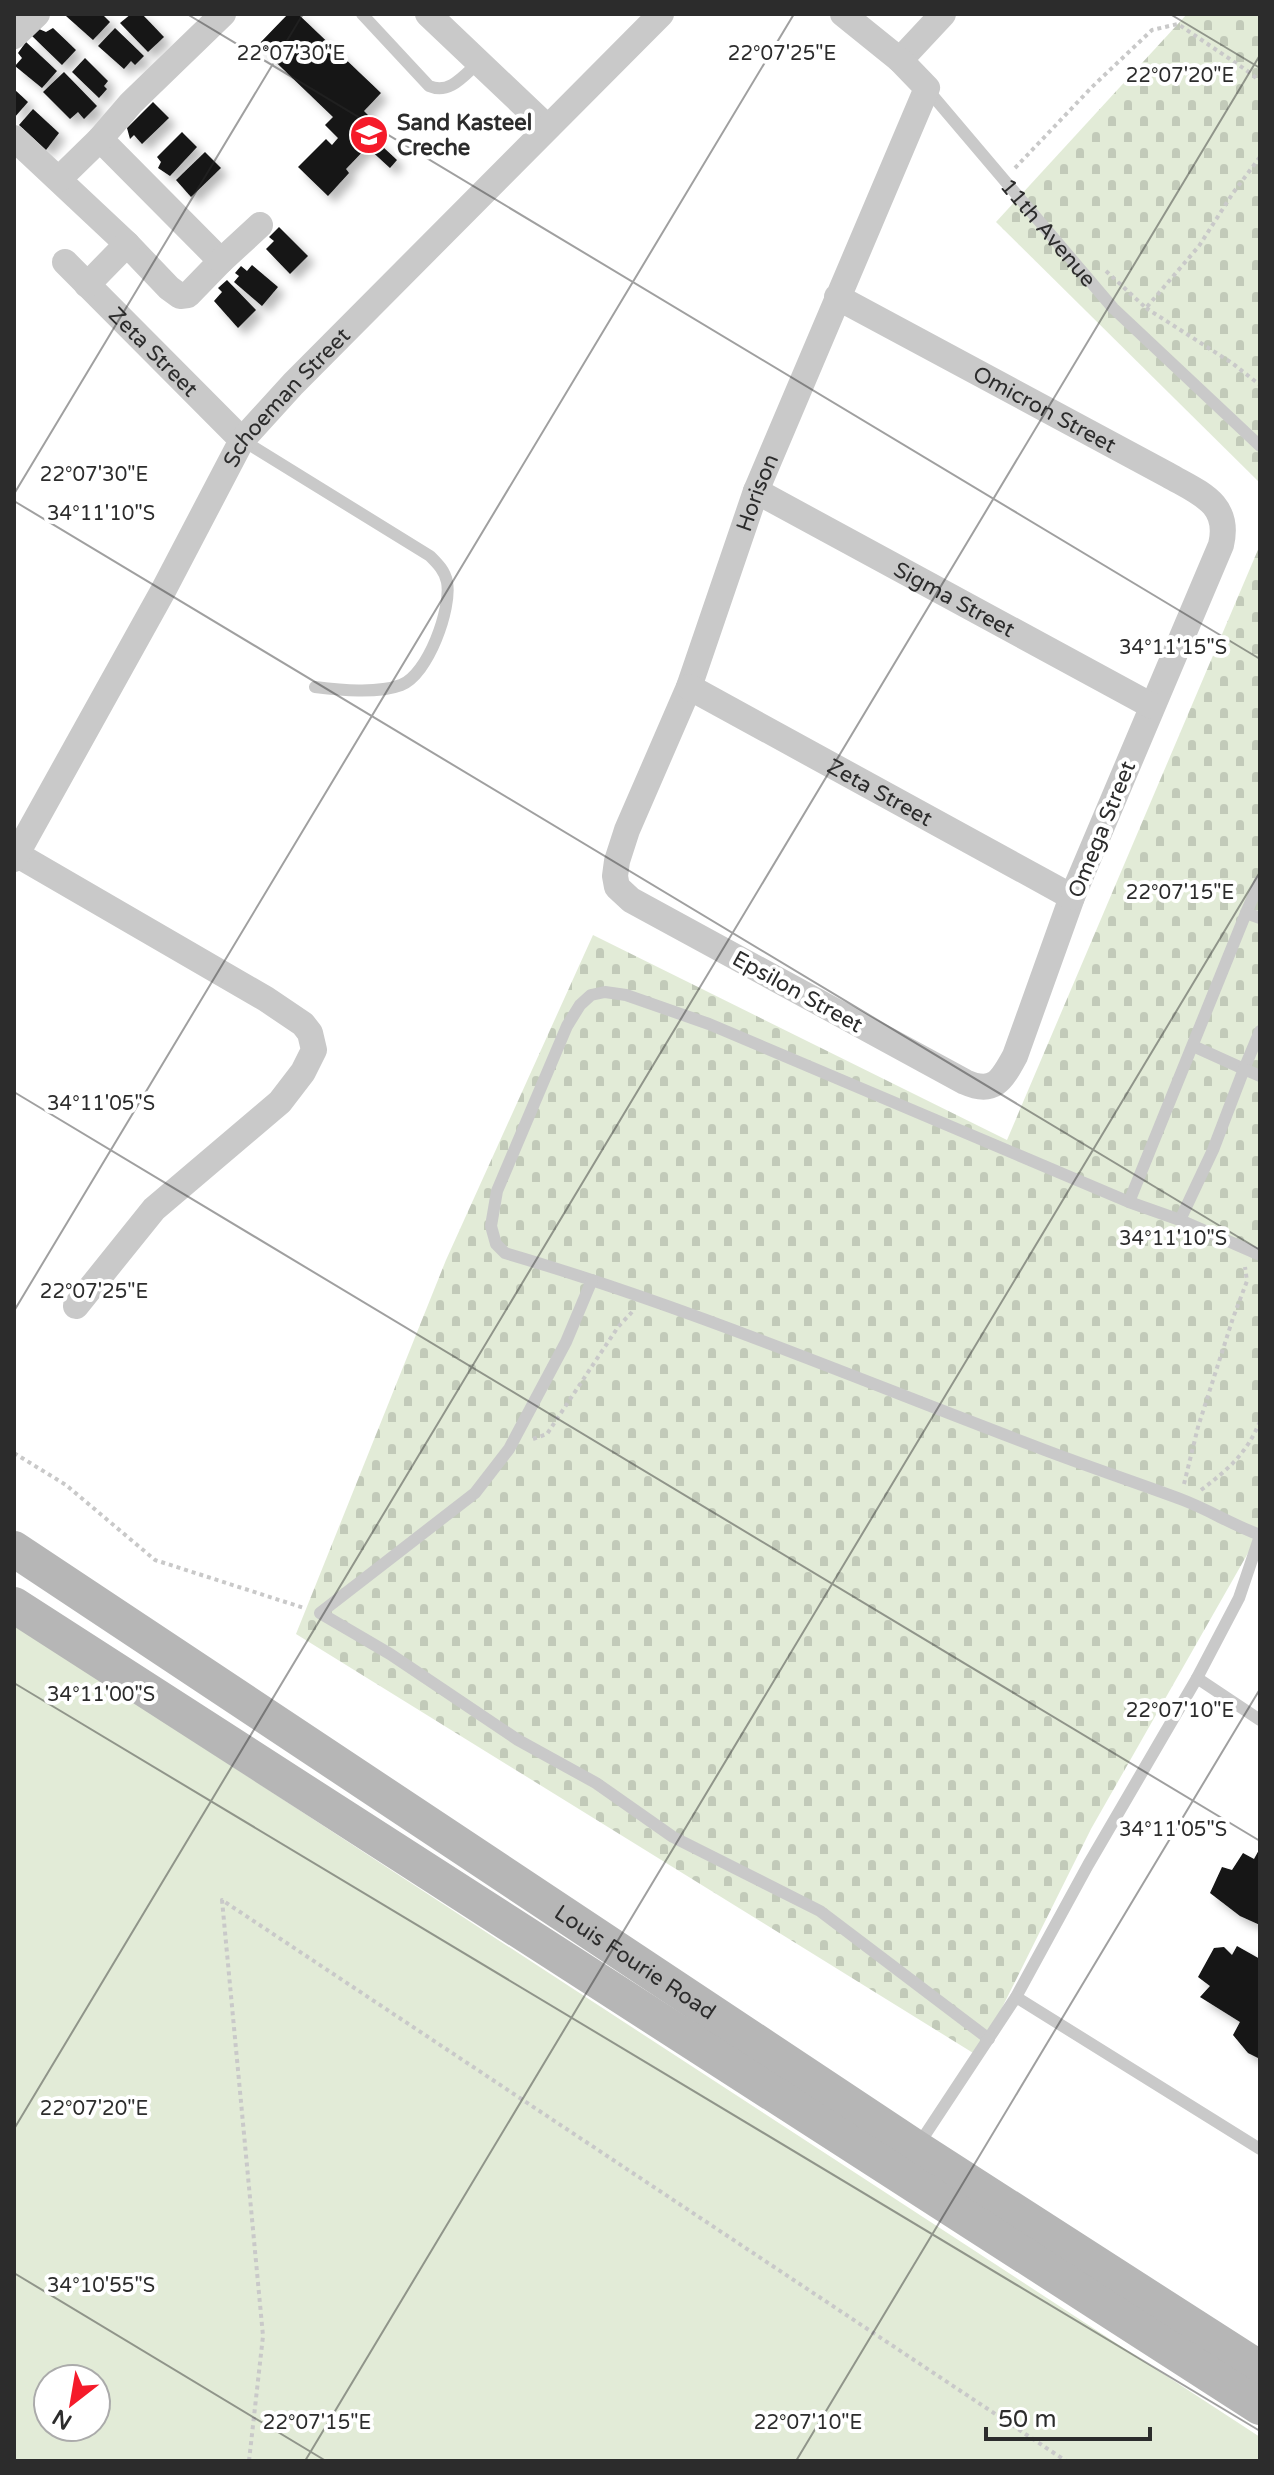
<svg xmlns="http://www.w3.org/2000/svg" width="1274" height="2475" viewBox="0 0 1274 2475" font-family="'Varela Round',sans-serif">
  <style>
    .green { fill: #e2ebd7; fill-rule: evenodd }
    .cemetery { fill: url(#cemetery-stones) }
    .building { fill: #131313; filter: url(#shadow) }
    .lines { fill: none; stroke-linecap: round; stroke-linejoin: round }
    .path { stroke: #c9c9c9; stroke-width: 4; stroke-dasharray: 4 4; stroke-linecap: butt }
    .service { stroke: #c9c9c9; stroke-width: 12 }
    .minor { stroke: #c9c9c9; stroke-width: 26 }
    .secondary { stroke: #b6b6b6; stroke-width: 36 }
    .ticks { fill: none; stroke: #2c2c2c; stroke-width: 2; stroke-opacity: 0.45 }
    .labels { text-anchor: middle; stroke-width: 8; stroke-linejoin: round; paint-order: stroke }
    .poi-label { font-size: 22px; font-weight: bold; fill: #2c2c2c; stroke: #fff; text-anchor: start }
    .street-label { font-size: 22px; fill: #2c2c2c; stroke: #fff }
    .ticks-label { font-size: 20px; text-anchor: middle; fill: #2c2c2c; stroke: #fff; stroke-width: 8; stroke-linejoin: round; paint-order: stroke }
  </style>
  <defs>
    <pattern id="cemetery-stones" width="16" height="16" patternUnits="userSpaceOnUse" patternTransform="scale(2)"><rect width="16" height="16" fill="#e2ebd7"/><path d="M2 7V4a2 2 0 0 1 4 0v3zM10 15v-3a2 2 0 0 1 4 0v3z" fill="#c2cab9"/></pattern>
    <filter id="shadow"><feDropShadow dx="7" dy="7" stdDeviation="4" flood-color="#0004"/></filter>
  </defs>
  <rect width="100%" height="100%" fill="#fff"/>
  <!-- green -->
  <path class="green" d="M14,1624L1260,2437V2461H14ZM48,2379H96V2427H48Z"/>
  <!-- cemetery -->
  <g class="cemetery">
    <path d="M1187,14H1260V483L996,222Z"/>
    <path d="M1260,545V1532L1091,1829L978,2056L296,1634L446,1260L593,935L1007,1140Z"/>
  </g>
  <!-- building -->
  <g class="building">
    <path d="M68,14H102L110,22L93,40L66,16Z"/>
    <path d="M131,14H142L164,37L148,52L120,23Z"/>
    <path d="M288,14H298L381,93L364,111L369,116L364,122L373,131L370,135L397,160L390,168L367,147L346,169L349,173L328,196L298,167L326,139L332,145L338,138L325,125L333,117L258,45Z"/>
    <path d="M53,28L76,50L62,65L32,36L39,29L46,32Z"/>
    <path d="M115,28L144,56L135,65L131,61L124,69L98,46Z"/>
    <path d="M26,42L57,71L42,88L15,66L22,58L18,53Z"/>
    <path d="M85,58L108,81L104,86L107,89L99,98L72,72Z"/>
    <path d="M64,72L97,106L84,119L78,112L70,119L43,92Z"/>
    <path d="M14,89L28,102L14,118Z"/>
    <path d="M153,102L169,118L142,144L134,135L130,139L127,128Z"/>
    <path d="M33,109L59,133L46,150L19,125Z"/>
    <path d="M182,132L197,147L170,176L158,168L161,162L157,157Z"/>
    <path d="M205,152L221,168L191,197L176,180Z"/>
    <path d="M279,227L308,256L290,274L266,249L274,241L269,237Z"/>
    <path d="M252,265L278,287L262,306L234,282L239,276L235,273L241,266L247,271Z"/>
    <path d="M227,280L256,310L238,328L214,301L222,292L218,288Z"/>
    <path d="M1260,1848V1925L1240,1916L1210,1893L1222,1867L1232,1870L1243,1853L1254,1859Z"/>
    <path d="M1237,1946L1260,1959V2059L1248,2053L1233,2035L1240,2022L1200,1997L1210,1986L1198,1977L1214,1948L1224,1947L1232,1955Z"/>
  </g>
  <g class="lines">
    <!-- path -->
    <g class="path">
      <path d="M1015,168L1092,87L1152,30L1178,24L1246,70L1260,81"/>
      <path d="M1106,271L1146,308L1199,246L1233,193L1260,157"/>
      <path d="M1146,308L1232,363L1260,385"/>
      <path d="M533,1439L547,1434L618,1327L632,1312"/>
      <path d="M14,1453L66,1485L155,1560L304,1608"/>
      <path d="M1184,1484L1198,1427L1233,1318L1247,1281L1245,1267"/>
      <path d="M1201,1490C1229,1469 1247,1453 1260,1421"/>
      <path d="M249,2461L263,2336L222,1900L1066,2461"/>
    </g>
    <!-- service -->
    <g class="service">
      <path d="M362,14L429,86C450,95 464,75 479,62"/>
      <path id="s1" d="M927,89L1113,308L1260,446"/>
      <path d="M242,440L430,556C438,564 445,571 447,582C452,608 428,675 401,685C377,694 340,690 315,687"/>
      <path d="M1246,913L1260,881"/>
      <path d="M1193,1046L1244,1069L1260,1031"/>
      <path d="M1260,1076L1244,1069L1213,1150L1180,1220L1260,1255"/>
      <path d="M1129,1202L1246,913L1260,918"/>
      <path d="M1180,1220L1129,1202L709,1024L626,995L605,992L591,995L580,1005L567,1026L497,1191L491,1226L496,1244L505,1253C683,1305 855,1378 1029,1444C1080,1464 1132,1481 1183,1500C1209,1510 1233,1525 1260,1535"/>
      <path d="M592,1280L566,1342L509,1449L475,1493L320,1613L390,1654L518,1740L596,1783L673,1837L820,1911L989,2039"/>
      <path d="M1197,1678L1260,1720"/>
      <path d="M1016,1997L1088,1865L1197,1678L1239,1598L1260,1536"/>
      <path d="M919,2144L1016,1997L1260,2149"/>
    </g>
    <!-- minor -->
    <g class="minor">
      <path d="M428,14L547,127"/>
      <path d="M14,36L37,14"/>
      <path d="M900,60L943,14"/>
      <path d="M14,138L127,244L169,288L180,296L188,295L221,261L100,139"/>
      <path d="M59,179L100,139L131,103L223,14"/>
      <path d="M221,261L260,225"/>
      <path id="s2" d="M65,262L242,440"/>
      <path d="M87,285L127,244"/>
      <path id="s3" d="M837,297L1168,475C1199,493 1231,503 1221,545L1072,897L1015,1056C1002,1080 994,1095 965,1082L631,900L617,887L615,876L617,861L627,830L689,687L756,491L927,88L900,60L843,14"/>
      <path id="s4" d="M756,491L1152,706"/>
      <path id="s5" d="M689,687L1072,897"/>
      <path d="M16,854L266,999L303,1024L310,1033L314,1050L303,1072L280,1102L154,1209L76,1306"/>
      <path id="s6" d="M14,859L163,591L242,440L293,384L661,14"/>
    </g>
    <!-- secondary -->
    <g class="secondary">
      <path id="s7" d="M14,1549L916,2148L1260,2369"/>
      <path d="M14,1605L1260,2407"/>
    </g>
  </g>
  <!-- ticks -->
  <path class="ticks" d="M187,14L1260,659M1170,14L1260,68M14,494L303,14M14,501L1260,1250M14,1092L1260,1841M14,1311L794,14M14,1683L1260,2431M14,2129L1260,55M14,2273L326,2461M305,2461L1260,872M796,2461L1260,1689"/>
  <!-- icons -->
  <defs>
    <symbol id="school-disc" viewBox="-11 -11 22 22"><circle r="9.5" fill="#f51b2a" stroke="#fff"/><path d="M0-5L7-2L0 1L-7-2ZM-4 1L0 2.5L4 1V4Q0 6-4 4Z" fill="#fff"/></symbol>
  </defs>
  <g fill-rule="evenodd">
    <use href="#school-disc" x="347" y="113" width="44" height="44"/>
  </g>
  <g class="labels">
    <!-- poi labels -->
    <g class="poi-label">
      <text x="397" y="130">Sand Kasteel<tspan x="397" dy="25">Creche</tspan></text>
    </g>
    <!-- street labels -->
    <g class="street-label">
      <text dy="8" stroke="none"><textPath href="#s1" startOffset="188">11th Avenue</textPath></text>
      <text dy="8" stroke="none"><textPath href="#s2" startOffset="126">Zeta Street</textPath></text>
      <text dy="8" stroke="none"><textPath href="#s6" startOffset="538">Schoeman Street</textPath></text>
      <text dy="8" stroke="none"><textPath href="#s3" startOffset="236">Omicron Street</textPath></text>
      <text dy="8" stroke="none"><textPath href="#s3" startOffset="1910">Horison</textPath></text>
      <text dy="8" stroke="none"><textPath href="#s4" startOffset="226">Sigma Street</textPath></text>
      <text dy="8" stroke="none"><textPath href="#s5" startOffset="218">Zeta Street</textPath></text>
      <text transform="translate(1101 829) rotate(-68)" y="8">Omega Street</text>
      <text transform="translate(798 991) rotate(29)" y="8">Epsilon Street</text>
      <text dy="8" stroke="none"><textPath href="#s7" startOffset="746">Louis Fourie Road</textPath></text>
    </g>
  </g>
  <g class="ticks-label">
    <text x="291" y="60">22°07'30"E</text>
    <text x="782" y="60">22°07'25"E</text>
    <text x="1180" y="82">22°07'20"E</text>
    <text x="94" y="481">22°07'30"E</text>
    <text x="101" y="520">34°11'10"S</text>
    <text x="1173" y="654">34°11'15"S</text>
    <text x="1180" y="899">22°07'15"E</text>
    <text x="101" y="1110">34°11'05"S</text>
    <text x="1173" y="1245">34°11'10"S</text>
    <text x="94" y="1298">22°07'25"E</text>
    <text x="101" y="1701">34°11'00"S</text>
    <text x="1180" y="1717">22°07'10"E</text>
    <text x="1173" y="1836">34°11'05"S</text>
    <text x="94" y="2115">22°07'20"E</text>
    <text x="101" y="2292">34°10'55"S</text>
    <text x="317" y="2429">22°07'15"E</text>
    <text x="808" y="2429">22°07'10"E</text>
  </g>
  <!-- border -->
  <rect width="1274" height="2475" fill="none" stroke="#2c2c2c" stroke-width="32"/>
  <!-- north arrow -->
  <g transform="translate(72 2403) rotate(211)"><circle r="38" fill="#ffffff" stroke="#ababab" stroke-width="2"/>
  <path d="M0-6L14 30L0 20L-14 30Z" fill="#f51b2a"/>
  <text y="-12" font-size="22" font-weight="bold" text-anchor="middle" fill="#2c2c2c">N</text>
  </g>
  <!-- scale -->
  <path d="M986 2427v12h164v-12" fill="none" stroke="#2c2c2c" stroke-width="4"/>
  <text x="998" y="2427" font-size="24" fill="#2c2c2c" stroke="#ffffff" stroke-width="6" paint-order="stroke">50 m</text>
</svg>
